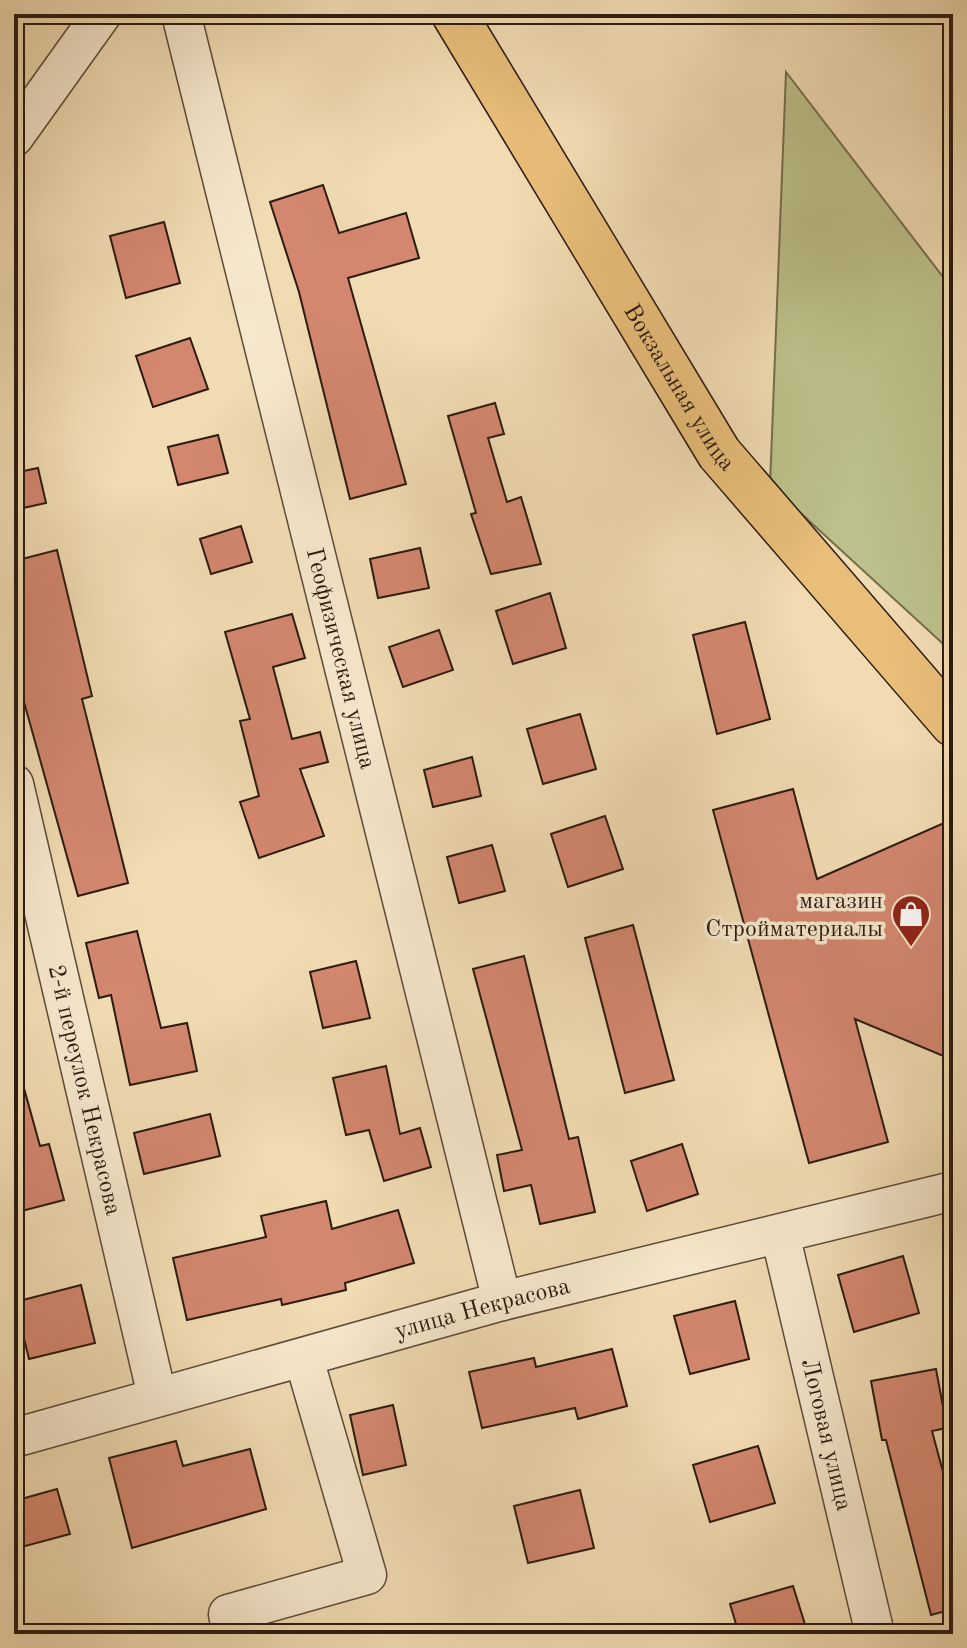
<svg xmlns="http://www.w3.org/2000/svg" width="967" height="1648" viewBox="0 0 967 1648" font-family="'Old Standard TT',serif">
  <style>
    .green { fill: #bcc08a; stroke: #746e4d; stroke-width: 2 }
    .building { fill: #d3876f; stroke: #2c1b10; stroke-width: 2 }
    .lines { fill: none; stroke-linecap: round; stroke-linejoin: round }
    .minor-casing { stroke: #5d4b38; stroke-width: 41 }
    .major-casing { stroke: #2c1b10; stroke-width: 47 }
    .minor { stroke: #f6e8cd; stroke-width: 38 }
    .major { stroke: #e8be79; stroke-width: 44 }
    .labels { text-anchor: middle; stroke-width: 7; stroke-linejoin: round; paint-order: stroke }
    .street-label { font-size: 24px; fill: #2c1b10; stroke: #f6e8cd }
    .poi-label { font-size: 24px; fill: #2c1b10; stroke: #f6e8cd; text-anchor: end }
  </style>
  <rect width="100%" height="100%" fill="#f1dbb2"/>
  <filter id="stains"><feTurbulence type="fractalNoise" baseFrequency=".0025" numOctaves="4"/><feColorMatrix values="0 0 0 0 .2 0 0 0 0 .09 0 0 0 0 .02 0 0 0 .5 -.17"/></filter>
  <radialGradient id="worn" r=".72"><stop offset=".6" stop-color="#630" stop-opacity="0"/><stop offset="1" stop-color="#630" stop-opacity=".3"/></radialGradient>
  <!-- green -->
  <path class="green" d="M786,72L953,290V653L770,485Z"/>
  <!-- building -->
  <g class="building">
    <path d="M323,185L339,233L406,213L419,258L348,278L406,484L350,499L299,292L270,202Z"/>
    <path d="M164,222L180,283L126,298L110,236Z"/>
    <path d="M190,338L208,389L153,407L136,356Z"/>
    <path d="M495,403L504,434L488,438L507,502L521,497L541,564L491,574L471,514L476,513L448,416Z"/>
    <path d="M218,435L228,473L178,485L168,447Z"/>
    <path d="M38,468L46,503L14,510V473Z"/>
    <path d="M241,526L252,562L211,574L200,539Z"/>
    <path d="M420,548L429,588L378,598L370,559Z"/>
    <path d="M57,550L92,696L82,699L128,883L78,896L14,666V561Z"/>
    <path d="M550,593L566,648L513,664L496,611Z"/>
    <path d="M292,614L305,658L273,667L292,739L320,732L328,762L300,769L324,836L259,858L240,802L259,796L240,721L250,719L225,632Z"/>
    <path d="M745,622L770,719L717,734L693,635Z"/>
    <path d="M439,630L453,670L403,687L389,647Z"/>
    <path d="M580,714L596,769L543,784L527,729Z"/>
    <path d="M472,757L481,796L433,807L424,770Z"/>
    <path d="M793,789L817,879L953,819V1060L855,1019L888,1142L809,1163L713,810Z"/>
    <path d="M605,816L623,869L568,887L551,834Z"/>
    <path d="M492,845L505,891L459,903L447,857Z"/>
    <path d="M633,925L674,1080L625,1093L585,938Z"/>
    <path d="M137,931L161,1028L187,1023L197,1071L130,1085L111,995L99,998L86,943Z"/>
    <path d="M524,956L569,1139L578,1137L595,1212L540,1224L531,1185L504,1191L497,1155L522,1150L473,969Z"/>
    <path d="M356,961L370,1018L323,1028L310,972Z"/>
    <path d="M386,1066L400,1134L420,1128L431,1167L384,1181L369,1130L346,1135L333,1078Z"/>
    <path d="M22,1081L40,1146L49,1144L64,1200L14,1213V1082Z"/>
    <path d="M210,1114L220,1156L144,1174L134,1133Z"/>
    <path d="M682,1144L698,1194L647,1211L631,1161Z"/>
    <path d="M326,1201L332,1229L398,1210L414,1263L345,1283L346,1290L282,1305L281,1299L187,1320L173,1258L266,1237L261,1216Z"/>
    <path d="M903,1256L919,1313L854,1332L838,1275Z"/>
    <path d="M81,1285L95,1343L29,1359L15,1302Z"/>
    <path d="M735,1301L749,1359L690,1374L674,1316Z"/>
    <path d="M612,1349L627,1406L578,1419L575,1408L482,1428L469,1372L534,1358L536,1367Z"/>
    <path d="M936,1369L947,1428L932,1431L953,1509V1609L931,1615L886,1440H882L871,1381Z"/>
    <path d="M393,1405L406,1465L363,1475L350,1415Z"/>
    <path d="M176,1441L183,1466L250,1449L266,1509L132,1548L109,1458Z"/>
    <path d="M758,1446L775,1503L710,1522L693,1465Z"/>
    <path d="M57,1489L70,1534L14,1549V1501Z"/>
    <path d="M580,1490L594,1548L528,1563L514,1506Z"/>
    <path d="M793,1586L808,1634H739L730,1604Z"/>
  </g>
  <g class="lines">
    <defs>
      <g id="minor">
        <path id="s1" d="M181,14L502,1301"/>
        <path d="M14,137L102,14"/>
        <path id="s2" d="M14,784L157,1396"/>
        <path id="s3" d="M780,1234L875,1634"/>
        <path id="s4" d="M14,1438L502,1301L953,1191"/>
        <path d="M232,1634L228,1614L367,1575L304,1359"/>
      </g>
      <g id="major">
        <path id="s5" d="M454,14L719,453L953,724"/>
      </g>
    </defs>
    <!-- minor casing -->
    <use href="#minor" class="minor-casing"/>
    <!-- major casing -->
    <use href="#major" class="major-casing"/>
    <!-- minor -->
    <use href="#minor" class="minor"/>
    <!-- major -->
    <use href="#major" class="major"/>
  </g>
  <!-- icons -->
  <defs>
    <symbol id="shop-pin" viewBox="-11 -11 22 30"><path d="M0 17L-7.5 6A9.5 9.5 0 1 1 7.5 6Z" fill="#8f2418" stroke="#f6e8cd"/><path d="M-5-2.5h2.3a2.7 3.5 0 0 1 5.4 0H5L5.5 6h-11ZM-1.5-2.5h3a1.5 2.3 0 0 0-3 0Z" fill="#fff"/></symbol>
  </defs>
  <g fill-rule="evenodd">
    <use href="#shop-pin" x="889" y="892" width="44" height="60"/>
  </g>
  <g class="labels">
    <!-- street labels -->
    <g class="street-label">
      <text dy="8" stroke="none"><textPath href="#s5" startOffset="436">Вокзальная улица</textPath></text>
      <text dy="8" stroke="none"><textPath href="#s1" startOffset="664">Геофизическая улица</textPath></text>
      <text dy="8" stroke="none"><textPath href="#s2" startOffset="314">2-й переулок Некрасова</textPath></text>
      <text dy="8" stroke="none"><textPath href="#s4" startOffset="486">улица Некрасова</textPath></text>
      <text dy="8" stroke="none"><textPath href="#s3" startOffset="206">Логовая улица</textPath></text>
    </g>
    <!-- poi labels -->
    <g class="poi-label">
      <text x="883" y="908">магазин<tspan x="883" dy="28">Стройматериалы</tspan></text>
    </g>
  </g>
  <!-- margin -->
  <rect width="967" height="1648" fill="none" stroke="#f1dbb2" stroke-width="48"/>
  <rect x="16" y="16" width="935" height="1616" fill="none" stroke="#2c1b10" stroke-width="4"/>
  <rect x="24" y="24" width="919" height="1600" fill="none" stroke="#2c1b10" stroke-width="2"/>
  <rect width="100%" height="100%" filter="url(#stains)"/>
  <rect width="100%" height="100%" fill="url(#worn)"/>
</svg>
